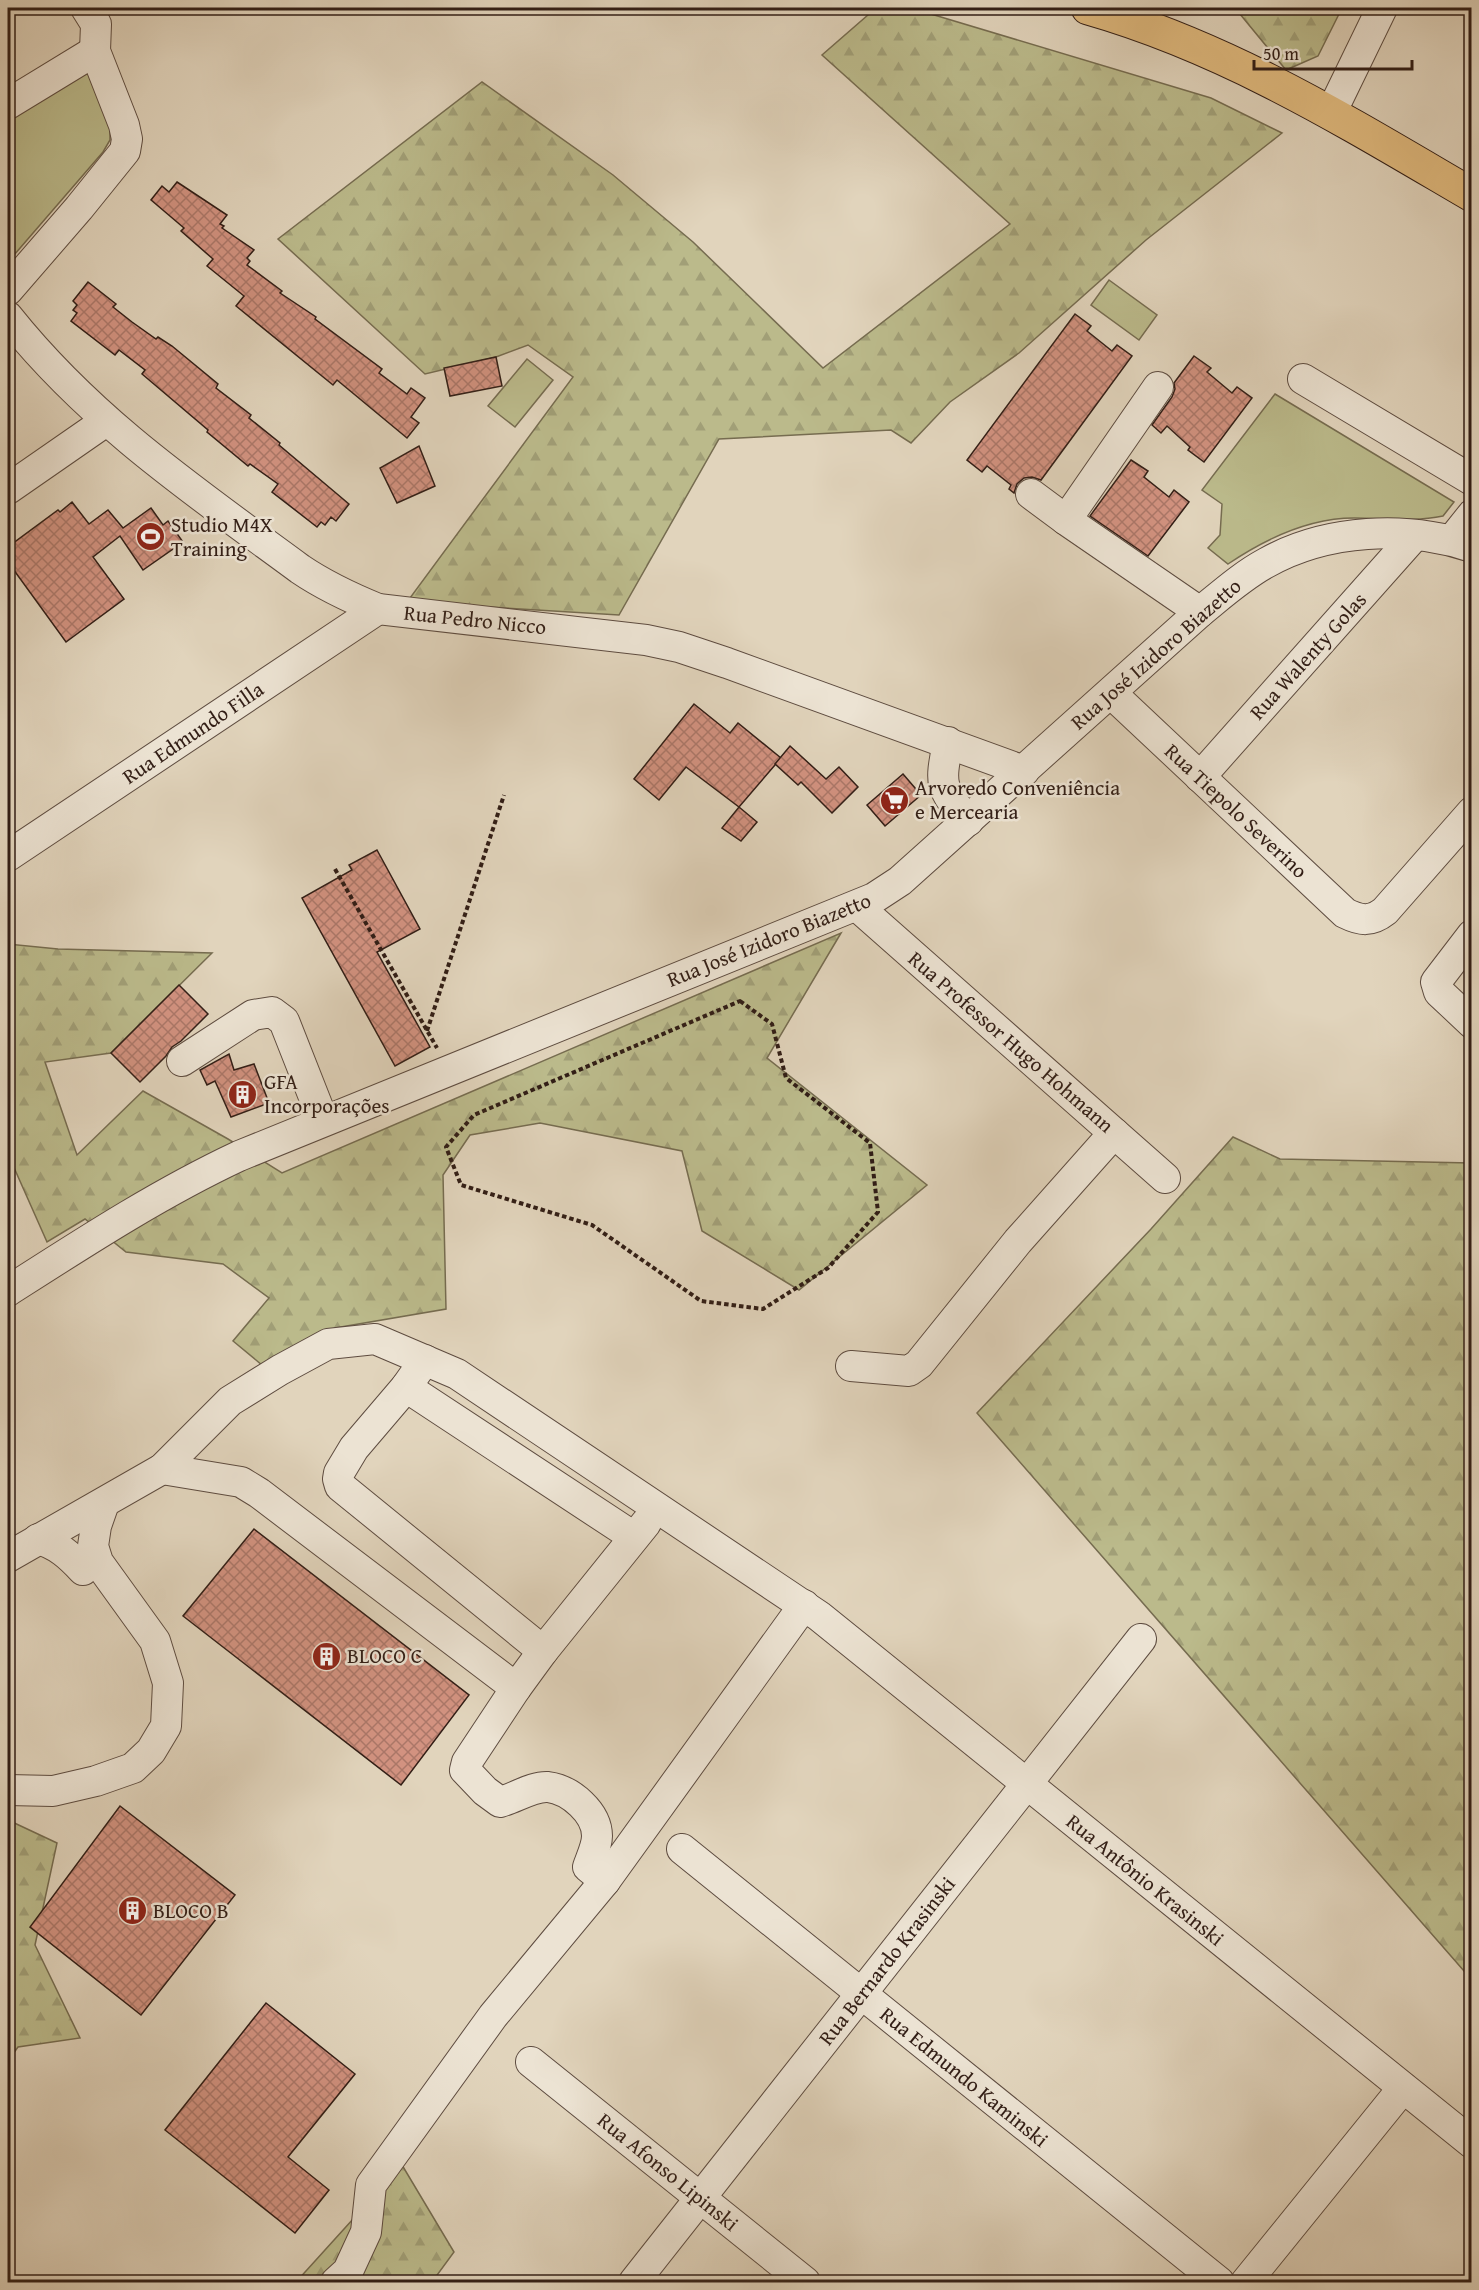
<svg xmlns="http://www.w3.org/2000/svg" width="1479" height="2290" viewBox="0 0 1479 2290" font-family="'Gentium Book Plus',serif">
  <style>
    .green { fill: #bbba8b; stroke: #766c50; stroke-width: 1.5 }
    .forest { fill: url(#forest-firs); stroke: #766c50; stroke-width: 1.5 }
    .building { fill: url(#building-cross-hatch); stroke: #321e16; stroke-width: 1.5 }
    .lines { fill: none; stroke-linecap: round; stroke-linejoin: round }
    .minor-casing { stroke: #5e4c40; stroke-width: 32 }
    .major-casing { stroke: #321e16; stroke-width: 35 }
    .path { stroke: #321e16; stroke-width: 4; stroke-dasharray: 4.5 3; stroke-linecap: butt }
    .minor { stroke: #ece3d3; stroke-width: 30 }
    .major { stroke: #e0ba7e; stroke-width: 33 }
    .labels { text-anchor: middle; stroke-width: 5; stroke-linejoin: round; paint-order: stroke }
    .poi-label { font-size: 21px; fill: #321e16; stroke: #ece3d3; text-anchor: start }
    .street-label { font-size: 21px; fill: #321e16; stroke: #ece3d3 }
  </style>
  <defs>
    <pattern id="forest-firs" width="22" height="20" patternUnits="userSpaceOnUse" patternTransform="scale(1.5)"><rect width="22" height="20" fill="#bbba8b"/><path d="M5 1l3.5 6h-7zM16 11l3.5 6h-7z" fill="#a19f77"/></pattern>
    <pattern id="building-cross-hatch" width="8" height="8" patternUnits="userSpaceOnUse" patternTransform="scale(1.5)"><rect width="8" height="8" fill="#d29280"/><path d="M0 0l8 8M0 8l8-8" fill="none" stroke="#ab7768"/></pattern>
  </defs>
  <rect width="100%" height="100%" fill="#e1d4bc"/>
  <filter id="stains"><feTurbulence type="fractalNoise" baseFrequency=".00333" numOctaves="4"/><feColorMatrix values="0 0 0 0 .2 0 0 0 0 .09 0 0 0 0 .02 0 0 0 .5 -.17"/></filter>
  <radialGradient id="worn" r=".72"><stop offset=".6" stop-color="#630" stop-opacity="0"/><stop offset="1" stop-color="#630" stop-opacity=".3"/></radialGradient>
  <!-- green -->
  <g class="green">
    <path d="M89,70L110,124V140L103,152L8,262V120Z"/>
    <path d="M1109,280L1157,315L1139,340L1091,305Z"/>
    <path d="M527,359L553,380L515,427L488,406Z"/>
    <path d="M1275,394L1454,502L1443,516C1414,522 1384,518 1354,518C1309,518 1265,539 1228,564L1208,548L1220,535L1222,504L1202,490Z"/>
  </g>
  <!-- forest -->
  <g class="forest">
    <path d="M876,8H911L1211,98L1282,133L1146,240L1019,353L950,402L911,443L891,430L719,439L619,615L407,602L573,377L528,345L496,357L425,374L278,239L482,82L613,175L693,242L823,368L1010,224L822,55Z"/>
    <path d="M1235,8H1342L1318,56L1286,70Z"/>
    <path d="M841,933L767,1058L927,1185L799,1290L702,1231L682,1151L540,1123L470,1135L443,1175L446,1309L335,1328L262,1365L233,1341L269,1298L223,1264L126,1252L85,1219L47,1242L8,1154V944L58,949L212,953L111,1053L45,1062L77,1155L143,1091L228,1139L282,1173Z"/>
    <path d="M1233,1137L1280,1159L1471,1163V1979L977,1413L1151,1229Z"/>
    <path d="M8,1820L57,1843L35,1945L80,2038L18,2047L8,2061Z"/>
    <path d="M402,2165L454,2252L432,2282H296Z"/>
  </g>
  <!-- building -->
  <g class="building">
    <path d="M177,182L227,215L220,224L224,226L222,228L254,250L247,258L250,261L247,265L282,291L280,293L316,317L315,319L382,369L379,373L407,394L411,388L425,398L411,417L419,423L407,438L337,380L333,385L236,306L244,296L207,266L213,259L181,231L184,228L151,200L162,186L169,192Z"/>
    <path d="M88,282L116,304L113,307L132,322L156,339L158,337L172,346L218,384L216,388L251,415L249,418L280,443L279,445L349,504L336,521L331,517L325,525L321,522L317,527L272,492L278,484L250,464L248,466L207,432L208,430L142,374L145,370L119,350L115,355L71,321L77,313L73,310L77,305L73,301Z"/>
    <path d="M1075,314L1091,326L1087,331L1112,351L1117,345L1132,356L1041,480L1032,477L1024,478L1017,484L1014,493L1009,489L1011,485L987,466L982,472L967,460Z"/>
    <path d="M1194,356L1211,368L1207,372L1232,393L1237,387L1252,398L1204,462L1188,450L1190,447L1167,426L1161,433L1152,425L1172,397L1175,389L1174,383Z"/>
    <path d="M496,357L502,386L450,396L444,368Z"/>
    <path d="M419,446L435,486L397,503L380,468Z"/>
    <path d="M1131,460L1148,471L1144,477L1169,497L1174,490L1189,502L1148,556L1090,516Z"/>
    <path d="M72,502L89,524L108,510L123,528L151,508L163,525L168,521L183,542L143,570L120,536L93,557L124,599L66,642L8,562V547L58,510L60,512Z"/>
    <path d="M694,704L730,733L738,723L781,758L739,807L686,767L659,800L634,779Z"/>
    <path d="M790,746L826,779L839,767L858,787L832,813L801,782L798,785L775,764Z"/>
    <path d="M903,774L921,795L885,826L867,805Z"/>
    <path d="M739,807L757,822L741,841L722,828Z"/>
    <path d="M377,850L420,929L377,952L430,1047L395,1066L302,898L352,870L349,865Z"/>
    <path d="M179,985L208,1014L181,1041L172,1047L166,1056L140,1082L111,1053Z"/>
    <path d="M229,1054L234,1070L254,1064L269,1103L231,1117L215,1081L207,1085L200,1070Z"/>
    <path d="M254,1529L469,1695L401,1785L183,1616Z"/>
    <path d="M120,1806L235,1895L141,2015L30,1927Z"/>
    <path d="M266,2003L355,2074L288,2157L329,2190L295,2233L165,2130Z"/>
  </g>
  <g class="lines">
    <defs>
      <g id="minor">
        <path d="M8,104L95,51"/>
        <path d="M1331,113L1382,8"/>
        <path d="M8,290L79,208L125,151L127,139L124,125L95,51L96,24L86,8"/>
        <path d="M8,317C91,421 194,491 300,569C325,586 351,598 378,609L646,640L679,647L727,663L1024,771"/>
        <path d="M1303,379L1472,480"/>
        <path d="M1158,387L1066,520L1200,612"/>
        <path d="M8,489L106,421"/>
        <path d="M1031,494L1066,520"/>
        <path d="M1452,540L1472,515"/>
        <path d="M1111,693L1345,913C1361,921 1371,922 1385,911L1472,812"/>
        <path d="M948,742C940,785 939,786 968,821"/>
        <path d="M1200,777L1415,535"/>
        <path d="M8,856L378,609"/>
        <path d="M857,906L1165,1178"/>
        <path d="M1472,935L1436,982L1439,992L1472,1023"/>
        <path d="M182,1061L253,1015L272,1012L284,1021L323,1120"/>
        <path d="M8,1291C83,1243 158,1194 239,1156L874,898L900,881L1200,612C1221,595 1242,576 1266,563C1326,529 1407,525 1472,547"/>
        <path d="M425,1360L406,1387L354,1448L339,1473L338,1479L340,1486L543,1651"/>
        <path d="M851,1366L909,1371L919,1364L1018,1241L1114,1133"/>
        <path d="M406,1387L634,1537"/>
        <path d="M162,1469L241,1482L259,1493L516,1688L467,1762L465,1770L485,1791L500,1802C515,1798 533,1786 548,1787C571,1790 597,1813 597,1836C597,1846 591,1858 588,1867L605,1881"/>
        <path d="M38,1539C58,1545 69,1555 83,1570"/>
        <path d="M8,1557L162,1469L230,1401L280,1370L328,1344L375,1339L457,1374L819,1616L1472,2143"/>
        <path d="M516,1688L543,1651L646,1523"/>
        <path d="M8,1790L53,1791L96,1781L133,1768L151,1751L166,1726L168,1683L155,1641L98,1562L93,1546L96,1526L104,1503"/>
        <path d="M682,1849L1219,2282"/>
        <path d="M531,2062L805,2282"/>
        <path d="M336,2282L348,2271L366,2232L371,2185L493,2016L605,1881L804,1605"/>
        <path d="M634,2282L1141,1639"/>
        <path d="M1246,2282L1403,2088"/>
      </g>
      <path id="major" d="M1088,8C1228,48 1347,122 1472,195"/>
    </defs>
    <!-- minor casing -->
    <use href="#minor" class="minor-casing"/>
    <!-- major casing -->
    <use href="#major" class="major-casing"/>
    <!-- path -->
    <g class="path">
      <path d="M335,869L437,1048"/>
      <path d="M740,1001L772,1024L786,1078L870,1143L878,1212L828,1268L763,1309L701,1301L592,1225L461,1185L446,1147L474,1115Z"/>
      <path d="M427,1031L504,795"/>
    </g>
    <!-- minor -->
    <use href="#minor" class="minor"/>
    <!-- major -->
    <use href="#major" class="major"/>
  </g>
  <!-- icons -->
  <defs>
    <symbol id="stadium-disc" viewBox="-11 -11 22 22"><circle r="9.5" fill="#8f2418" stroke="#ece3d3"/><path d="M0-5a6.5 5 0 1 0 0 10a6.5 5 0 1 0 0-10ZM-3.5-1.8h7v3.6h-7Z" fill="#fff"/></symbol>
    <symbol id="supermarket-disc" viewBox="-11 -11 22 22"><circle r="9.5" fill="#8f2418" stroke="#ece3d3"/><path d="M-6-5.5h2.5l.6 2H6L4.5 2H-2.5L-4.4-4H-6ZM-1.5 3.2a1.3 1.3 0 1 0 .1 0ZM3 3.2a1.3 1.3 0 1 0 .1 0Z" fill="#fff"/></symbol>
    <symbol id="building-disc" viewBox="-11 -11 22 22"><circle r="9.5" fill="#8f2418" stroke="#ece3d3"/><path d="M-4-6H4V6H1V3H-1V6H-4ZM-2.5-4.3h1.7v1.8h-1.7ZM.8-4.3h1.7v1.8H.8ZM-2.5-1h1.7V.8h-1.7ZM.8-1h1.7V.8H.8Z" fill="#fff"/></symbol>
  </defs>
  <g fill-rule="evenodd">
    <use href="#stadium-disc" x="134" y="520" width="33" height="33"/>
    <use href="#supermarket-disc" x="878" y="784" width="33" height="33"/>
    <use href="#building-disc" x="226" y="1078" width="33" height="33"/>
    <use href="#building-disc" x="310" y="1640" width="33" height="33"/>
    <use href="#building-disc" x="116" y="1894" width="33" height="33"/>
  </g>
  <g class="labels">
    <!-- poi labels -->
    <g class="poi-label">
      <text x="171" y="532">Studio M4X<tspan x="171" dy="24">Training</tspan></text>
      <text x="915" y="795">Arvoredo Conveniência<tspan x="915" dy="24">e Mercearia</tspan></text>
      <text x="264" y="1089">GFA<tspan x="264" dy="24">Incorporações</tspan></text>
      <text x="347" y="1663">BLOCO C</text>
      <text x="153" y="1918">BLOCO B</text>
    </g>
    <!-- street labels -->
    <g class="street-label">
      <text transform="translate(475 620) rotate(6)" y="7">Rua Pedro Nicco</text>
      <text transform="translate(1156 654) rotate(-41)" y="7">Rua José Izidoro Biazetto</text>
      <text transform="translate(1308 656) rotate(-48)" y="7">Rua Walenty Golas</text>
      <text transform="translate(193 733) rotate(-34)" y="7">Rua Edmundo Filla</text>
      <text transform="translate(1236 811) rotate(43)" y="7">Rua Tiepolo Severino</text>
      <text transform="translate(769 940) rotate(-22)" y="7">Rua José Izidoro Biazetto</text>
      <text transform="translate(1011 1042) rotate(41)" y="7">Rua Professor Hugo Hohmann</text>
      <text transform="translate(1145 1880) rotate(39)" y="7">Rua Antônio Krasinski</text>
      <text transform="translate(887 1961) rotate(-52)" y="7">Rua Bernardo Krasinski</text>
      <text transform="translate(964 2077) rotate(39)" y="7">Rua Edmundo Kaminski</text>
      <text transform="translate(668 2172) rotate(39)" y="7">Rua Afonso Lipinski</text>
    </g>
  </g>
  <!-- margin -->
  <rect width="1479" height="2290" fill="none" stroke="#e1d4bc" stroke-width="30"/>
  <rect x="9" y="9" width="1461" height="2272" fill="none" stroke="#321e16" stroke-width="3"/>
  <rect x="15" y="15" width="1449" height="2260" fill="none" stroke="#321e16" stroke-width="1.5"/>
  <!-- scale -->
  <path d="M1254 60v9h158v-9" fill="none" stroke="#321e16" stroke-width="3"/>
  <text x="1263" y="60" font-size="18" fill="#321e16" stroke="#ece3d3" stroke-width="4.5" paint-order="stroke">50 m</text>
  <rect width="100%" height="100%" filter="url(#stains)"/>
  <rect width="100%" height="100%" fill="url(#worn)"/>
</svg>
